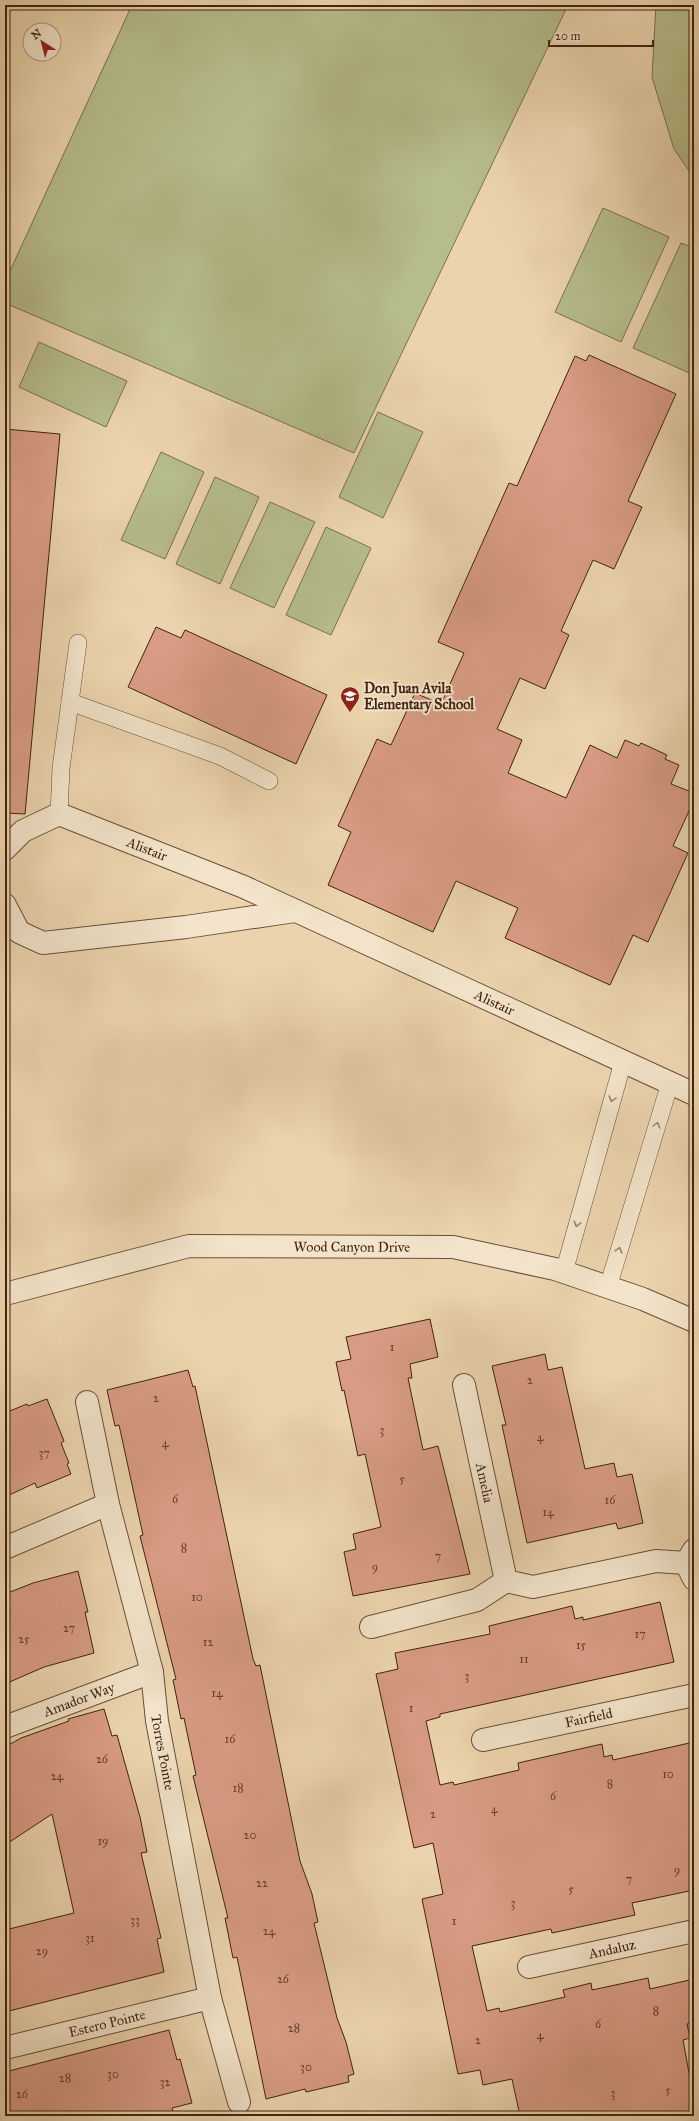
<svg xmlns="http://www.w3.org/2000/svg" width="699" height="2121" viewBox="0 0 699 2121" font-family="'IM FELL Great Primer',serif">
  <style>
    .green { fill: #b6bd8b; stroke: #7c704e }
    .building { fill: #d89c84; stroke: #412211 }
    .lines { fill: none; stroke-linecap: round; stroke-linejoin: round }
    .service-casing { stroke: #6c4e38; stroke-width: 18 }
    .minor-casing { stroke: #6c4e38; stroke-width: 24 }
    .tertiary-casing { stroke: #6c4e38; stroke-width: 24 }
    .service { stroke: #f2e3ca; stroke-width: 17 }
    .minor { stroke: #f2e3ca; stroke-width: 22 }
    .tertiary { stroke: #f2e3ca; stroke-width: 22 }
    .oneway { stroke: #9a826e }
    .labels { text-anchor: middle; stroke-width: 4; stroke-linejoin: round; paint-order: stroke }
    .number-label { font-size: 12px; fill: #67402e }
    .poi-label { font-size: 14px; font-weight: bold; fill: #412211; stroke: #f2e3ca; text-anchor: start }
    .street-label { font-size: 14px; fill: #412211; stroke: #f2e3ca }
  </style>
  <rect width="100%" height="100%" fill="#ebd4ad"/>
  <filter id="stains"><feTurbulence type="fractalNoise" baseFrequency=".005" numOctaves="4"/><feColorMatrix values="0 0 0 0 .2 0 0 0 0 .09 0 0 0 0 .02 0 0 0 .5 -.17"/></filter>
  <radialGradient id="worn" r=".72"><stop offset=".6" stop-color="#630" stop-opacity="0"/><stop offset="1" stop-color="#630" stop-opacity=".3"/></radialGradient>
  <!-- green -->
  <g class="green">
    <path d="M132,5H568L354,453L5,303V282Z"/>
    <path d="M656,5H694V178L674,149L652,77Z"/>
    <path d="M603,208L669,237L621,342L555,312Z"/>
    <path d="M681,243L694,248V375L633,348Z"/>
    <path d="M39,342L127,381L106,427L19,387Z"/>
    <path d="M378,412L423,432L383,518L339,497Z"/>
    <path d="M161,452L204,472L165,559L121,540Z"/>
    <path d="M215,477L259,497L220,584L176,564Z"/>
    <path d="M270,502L315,522L274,608L230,588Z"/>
    <path d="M326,527L371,548L331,635L286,615Z"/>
  </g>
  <!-- building -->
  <g class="building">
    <path d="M589,355L676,394L628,501L642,507L614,569L593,560L561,631L569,635L545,689L520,678L497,729L522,740L508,773L566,798L590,745L617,758L625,740L639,746L641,743L667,755L665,759L679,765L671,784L694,793V800L673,846L688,853L648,942L633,935L610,985L505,938L518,908L456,881L433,932L328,885L351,832L338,826L377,739L391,745L415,693L441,704L464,653L438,642L509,483L517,486L575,356L586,361Z"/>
    <path d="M5,429L60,434L25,814L5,813Z"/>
    <path d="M156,627L181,638L185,630L327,695L296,764L128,687Z"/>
    <path d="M430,1319L438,1357L410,1364L412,1378H408L423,1450L438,1446L470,1574L353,1596L344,1552L356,1549L353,1534L381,1527L365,1454L358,1456L344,1390L342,1391L336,1362L351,1359L346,1337Z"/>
    <path d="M545,1354L548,1370L562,1367L585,1469L614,1463L617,1477L632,1474L643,1523L618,1529L616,1523L527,1543L502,1425H506L492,1366Z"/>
    <path d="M188,1370L193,1387L195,1386L253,1659L256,1666L260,1665L300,1861L312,1894L318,1922L314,1923L337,2018L346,2042L354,2074L348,2076L349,2082L306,2092L305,2089L266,2099L237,1957L233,1958L225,1918H228L193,1776L196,1775L184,1718L181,1719L173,1680L176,1679L140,1536L143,1535L119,1425L115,1426L107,1390Z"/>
    <path d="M47,1399L64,1441L61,1443L69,1463L67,1464L71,1474L37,1488L35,1483L5,1497V1413L27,1404L28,1406Z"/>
    <path d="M78,1571L88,1612H85L94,1653L44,1667L5,1684V1594L33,1583Z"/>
    <path d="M660,1602L674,1662L440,1714V1717L426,1721L440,1785L453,1782L454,1785L519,1770L518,1763L602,1744L604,1757L612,1755L613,1760L694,1742V1890L632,1903L635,1915L552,1933L551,1929L472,1946L487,2011L499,2008L500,2012L565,1997L563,1990L591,1983L592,1990L648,1978L650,1989L694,1979V2022L687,2024L690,2038L683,2040L694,2100V2116H520L512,2079L483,2085L480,2070L458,2074L422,1899L443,1894L433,1843L414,1848L376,1674L398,1669L395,1653L490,1634L489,1626L572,1606L575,1619L583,1617V1620Z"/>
    <path d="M104,1709L112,1736L117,1735L140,1817L147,1852L141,1853L161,1938L157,1939L164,1972L5,2012V1930L74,1913L52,1814L5,1845V1747L21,1738L69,1721L68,1719Z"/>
    <path d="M169,2030L177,2060L180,2059L192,2103L172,2108L173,2111L154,2116H5V2072Z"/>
  </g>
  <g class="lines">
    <defs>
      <g id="service">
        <path d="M70,702L220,756L269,781"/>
        <path d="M59,814L61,768L78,643"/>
        <path d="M564,1272L623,1062"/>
        <path d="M608,1287L670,1083"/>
      </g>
      <g id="minor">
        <path id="s1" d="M5,849L23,831L59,814L244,887L694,1094"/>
        <path d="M5,905L19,932L43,943L186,927L295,911"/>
        <path id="s2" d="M464,1385L506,1581L533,1587L656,1561L686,1563"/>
        <path id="s3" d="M87,1402L108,1504L152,1672L157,1721L210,1998L239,2102"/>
        <path d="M5,1548L108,1504"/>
        <path d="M694,1550L686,1563L694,1579"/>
        <path d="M371,1627L477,1600L506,1581"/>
        <path id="s4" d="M5,1727L152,1672"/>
        <path id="s5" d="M483,1740L694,1695"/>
        <path id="s6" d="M529,1967L694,1931"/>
        <path id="s7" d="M5,2048L210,1998"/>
      </g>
      <g id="tertiary">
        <path id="s8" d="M5,1294L189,1246L453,1247L555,1269L643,1299L694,1321"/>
      </g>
    </defs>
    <!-- service casing -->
    <use href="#service" class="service-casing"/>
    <!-- minor casing -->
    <use href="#minor" class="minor-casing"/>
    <!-- tertiary casing -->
    <use href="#tertiary" class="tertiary-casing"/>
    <!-- service -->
    <use href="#service" class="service"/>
    <!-- minor -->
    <use href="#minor" class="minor"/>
    <!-- tertiary -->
    <use href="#tertiary" class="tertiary"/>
  </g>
  <!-- one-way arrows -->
  <defs><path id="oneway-chevron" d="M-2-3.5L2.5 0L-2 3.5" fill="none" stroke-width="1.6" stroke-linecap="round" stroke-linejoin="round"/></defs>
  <g class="oneway">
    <use href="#oneway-chevron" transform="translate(612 1099) rotate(106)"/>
    <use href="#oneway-chevron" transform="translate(657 1125) rotate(-73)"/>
    <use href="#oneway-chevron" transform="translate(577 1224) rotate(105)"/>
    <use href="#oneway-chevron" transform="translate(619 1250) rotate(-73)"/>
  </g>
  <!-- icons -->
  <defs>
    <symbol id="school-pin" viewBox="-11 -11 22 30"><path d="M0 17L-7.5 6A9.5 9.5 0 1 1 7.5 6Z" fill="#8f2418" stroke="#f2e3ca"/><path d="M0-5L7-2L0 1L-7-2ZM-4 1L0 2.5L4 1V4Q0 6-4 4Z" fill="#fff"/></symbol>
  </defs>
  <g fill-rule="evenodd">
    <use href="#school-pin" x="339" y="685" width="22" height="30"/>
  </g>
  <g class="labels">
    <!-- number labels -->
    <g class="number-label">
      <text x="392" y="1351">1</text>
      <text x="530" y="1384">2</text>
      <text x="156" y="1402">2</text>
      <text x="382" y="1434">3</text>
      <text x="540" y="1441">4</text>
      <text x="165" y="1447">4</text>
      <text x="44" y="1457">37</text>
      <text x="402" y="1483">5</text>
      <text x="175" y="1503">6</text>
      <text x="610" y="1504">16</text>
      <text x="548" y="1516">14</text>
      <text x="184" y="1552">8</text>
      <text x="438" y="1560">7</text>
      <text x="375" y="1571">9</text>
      <text x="197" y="1601">10</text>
      <text x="69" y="1632">27</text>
      <text x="640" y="1638">17</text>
      <text x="24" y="1643">25</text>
      <text x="208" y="1646">12</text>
      <text x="581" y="1649">15</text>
      <text x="524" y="1663">11</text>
      <text x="467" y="1680">3</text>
      <text x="217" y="1697">14</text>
      <text x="411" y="1712">1</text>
      <text x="230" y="1743">16</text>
      <text x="102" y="1763">26</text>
      <text x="668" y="1778">10</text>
      <text x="57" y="1780">24</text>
      <text x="610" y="1788">8</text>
      <text x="238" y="1792">18</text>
      <text x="553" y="1800">6</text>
      <text x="494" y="1813">4</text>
      <text x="433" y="1818">2</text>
      <text x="250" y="1839">20</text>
      <text x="103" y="1845">19</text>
      <text x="677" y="1874">9</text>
      <text x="629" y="1883">7</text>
      <text x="262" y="1887">22</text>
      <text x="571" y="1893">5</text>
      <text x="513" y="1907">3</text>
      <text x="135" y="1924">33</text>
      <text x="454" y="1925">1</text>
      <text x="269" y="1935">24</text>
      <text x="90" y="1942">31</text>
      <text x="42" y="1955">29</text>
      <text x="283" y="1983">26</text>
      <text x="656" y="2015">8</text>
      <text x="598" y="2028">6</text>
      <text x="294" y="2032">28</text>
      <text x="540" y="2039">4</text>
      <text x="478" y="2044">2</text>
      <text x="306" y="2071">30</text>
      <text x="113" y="2078">30</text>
      <text x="65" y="2082">28</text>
      <text x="165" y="2086">32</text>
      <text x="668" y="2094">5</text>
      <text x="613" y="2097">3</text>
      <text x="22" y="2098">26</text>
    </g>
    <!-- poi labels -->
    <g class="poi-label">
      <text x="364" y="693">Don Juan Avila<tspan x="364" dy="16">Elementary School</tspan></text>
    </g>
    <!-- street labels -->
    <g class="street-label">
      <text dy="5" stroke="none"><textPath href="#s1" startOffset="160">Alistair</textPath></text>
      <text dy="5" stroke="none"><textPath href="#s1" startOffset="540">Alistair</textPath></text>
      <text dy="5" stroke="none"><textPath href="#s8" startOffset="353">Wood Canyon Drive</textPath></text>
      <text dy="5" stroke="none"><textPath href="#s2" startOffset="100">Amelia</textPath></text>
      <text dy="5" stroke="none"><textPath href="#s4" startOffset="79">Amador Way</textPath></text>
      <text dy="5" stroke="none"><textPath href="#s5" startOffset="108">Fairfield</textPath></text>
      <text dy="5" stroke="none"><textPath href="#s3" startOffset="359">Torres Pointe</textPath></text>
      <text dy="5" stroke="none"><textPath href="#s6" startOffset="85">Andaluz</textPath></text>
      <text dy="5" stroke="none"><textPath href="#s7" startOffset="105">Estero Pointe</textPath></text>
    </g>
  </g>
  <!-- margin -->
  <rect width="699" height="2121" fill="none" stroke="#ebd4ad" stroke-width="20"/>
  <rect x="6" y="6" width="687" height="2109" fill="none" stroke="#412211" stroke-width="2"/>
  <rect x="10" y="10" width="679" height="2101" fill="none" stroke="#412211"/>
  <!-- north arrow -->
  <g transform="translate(42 42) rotate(324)"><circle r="19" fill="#f2e3ca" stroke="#ab9680"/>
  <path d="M0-3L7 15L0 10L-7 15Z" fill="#8f2418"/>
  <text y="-6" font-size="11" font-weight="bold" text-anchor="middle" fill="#412211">N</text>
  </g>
  <!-- scale -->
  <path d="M549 40v6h104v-6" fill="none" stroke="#412211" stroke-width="2"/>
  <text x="555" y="40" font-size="12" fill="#412211" stroke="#f2e3ca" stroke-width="3" paint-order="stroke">20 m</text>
  <rect width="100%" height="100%" filter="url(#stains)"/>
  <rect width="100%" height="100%" fill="url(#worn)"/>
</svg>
